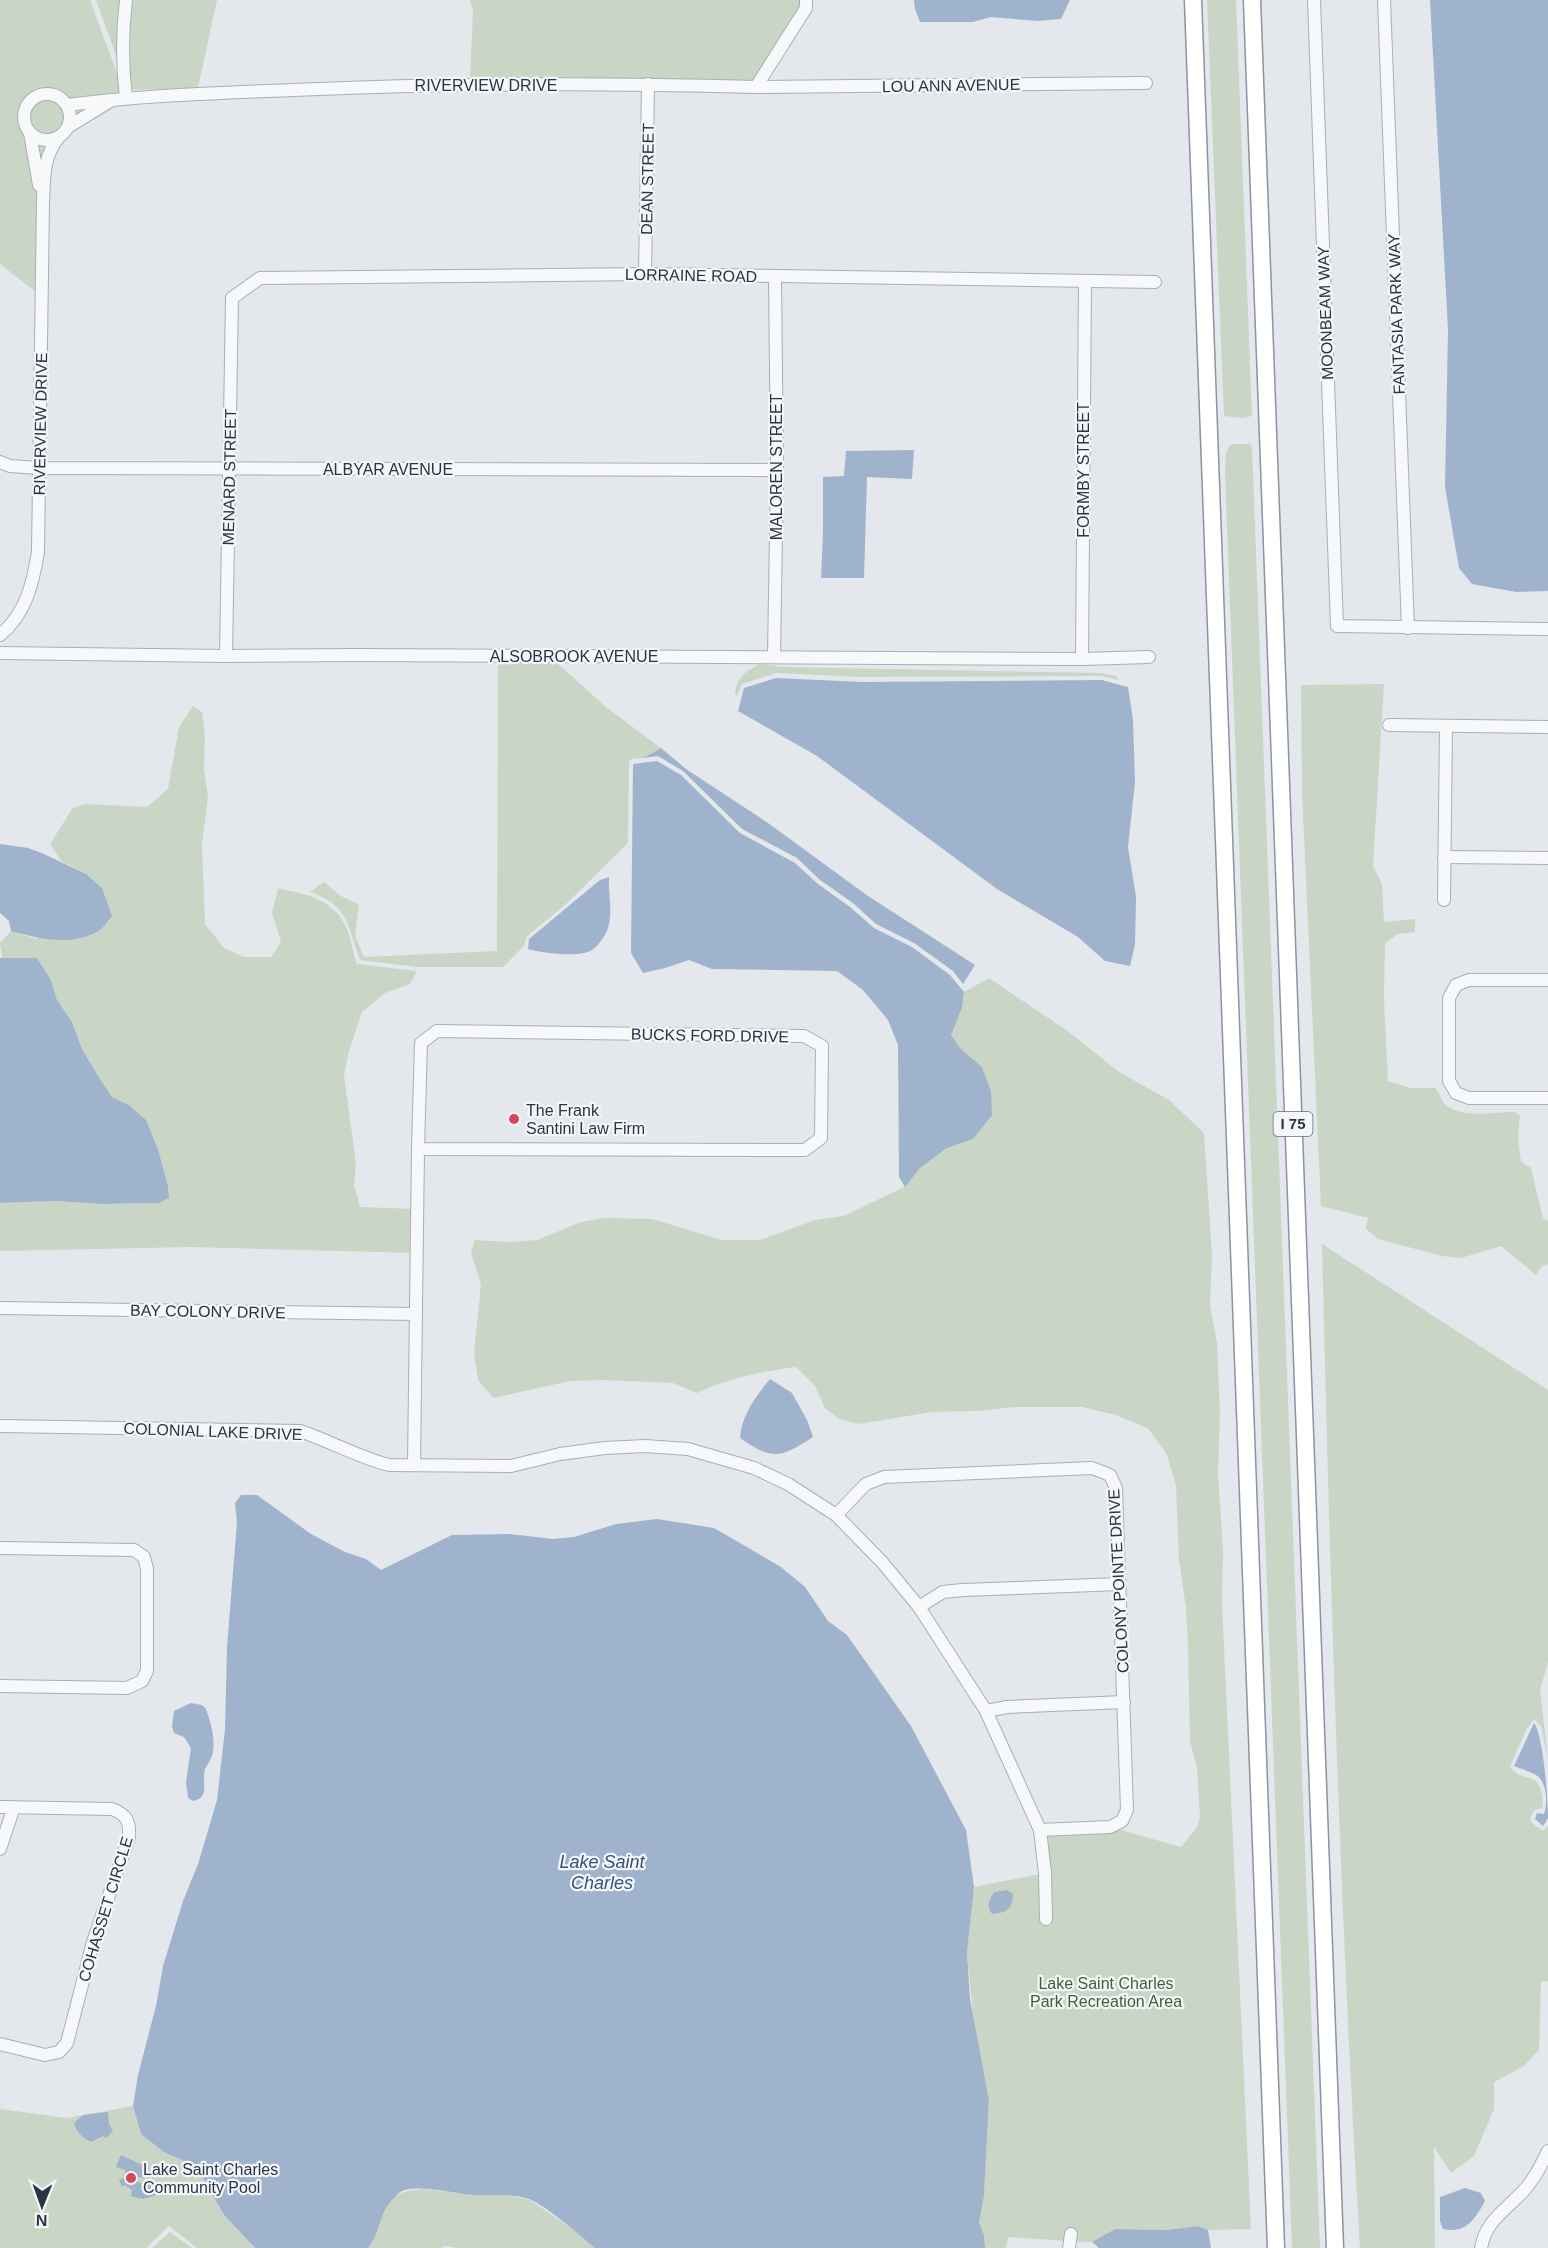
<svg xmlns="http://www.w3.org/2000/svg" width="1548" height="2248" viewBox="0 0 1548 2248" font-family="Helvetica,sans-serif">
  <style>
    .green { fill: #c9d6c5 }
    .water { fill: #9fb4cc }
    .lines { fill: none; stroke-linecap: round; stroke-linejoin: round }
    .minor-casing { stroke: #a9aeb7; stroke-width: 14 }
    .highway-casing { stroke: #8b94a3; stroke-width: 19 }
    .minor { stroke: #f7f8fa; stroke-width: 12 }
    .highway { stroke: #fff; stroke-width: 16 }
    .poi-dot { fill: #d1495b; stroke: #f4f6f9; stroke-width: 2 }
    .labels { text-anchor: middle; stroke-width: 4.5; stroke-linejoin: round; paint-order: stroke }
    .shield { fill: #f4f6f9; stroke: #676e7b; stroke-width: 1.5 }
    .shield-label { font-size: 15px; font-weight: bold; fill: #2b3445 }
    .street-label { font-size: 16px; fill: #2b3445; stroke: #f4f6f9 }
    .poi-label { font-size: 16px; fill: #2b3445; stroke: #f4f6f9; text-anchor: start }
    .park-label { font-size: 16px; fill: #3f6138; stroke: #f4f6f9 }
    .water-label { font-size: 18px; font-style: italic; fill: #34527a; stroke: #f4f6f9 }
  </style>
  <rect width="100%" height="100%" fill="#e4e7ec"/>
  <!-- green -->
  <g class="green">
    <path d="M0,0H90L126,98L68,127L51,146L41,296L0,264Z"/>
    <path d="M96,0H121L118,61Z"/>
    <path d="M131,0H217L198,88L130,90L127,33Z"/>
    <path d="M470,0H801V6L753,82L643,78L470,80L473,10Z"/>
    <path d="M1207,0H1236L1252,416L1243,418L1224,416Z"/>
    <path d="M1235,444H1250L1252,447L1320,2248H1292L1225,473L1226,452L1230,445Z"/>
    <path d="M498,661L556,662L607,708L661,748L643,758L631,759L629,762L628,843L564,906L527,936L524,946L503,967H417L360,960C347,925 350,906 310,892L324,882L339,895L359,905L355,936L364,957L497,951Z"/>
    <path d="M760,664L783,667L1101,673L1116,676L1119,680L1102,676L862,677L776,673L742,684L737,696L735,692C739,675 746,671 760,664Z"/>
    <path d="M1384,684L1373,866L1382,884L1384,922L1415,919V932L1398,934L1385,943L1384,999L1388,1081L1411,1088H1435C1440,1093 1441,1100 1445,1104C1461,1119 1495,1112 1515,1112L1520,1116L1518,1137L1521,1162L1531,1168L1543,1219L1548,1221V1264L1542,1266L1536,1275L1501,1246L1461,1258L1442,1256L1378,1239L1366,1229L1368,1218L1321,1206L1302,792L1301,685Z"/>
    <path d="M193,706L202,712L205,736L204,769L208,797L202,844L205,924L224,948L244,957H271L281,942L272,913L278,889C301,892 332,899 344,923C351,935 352,951 357,964L417,971L410,984L385,993L362,1012L349,1051L344,1075L356,1164L354,1185L360,1207L415,1209V1253L190,1247L0,1251V1203L56,1201L102,1204L159,1203L169,1197L168,1186L158,1149L146,1120L129,1105L112,1097L100,1079L82,1049L72,1022L57,1000L51,980L37,958H2L0,943L11,931L37,939L86,874L61,861L50,844L72,809L84,804L147,807L168,789L179,727Z"/>
    <path d="M989,978L1069,1032L1119,1072L1169,1100L1204,1133L1212,1255L1210,1306L1217,1343L1220,1413L1218,1473L1223,1550L1222,1604L1251,2229L1208,2230L1198,2226L1166,2230L1115,2229L1092,2242H1082L1008,2237L1006,2248H985L984,2235L978,2222L984,2196L989,2100L974,2024L967,1952L974,1887L1045,1873L1040,1830L1110,1827L1181,1847L1197,1827L1200,1816L1197,1768L1190,1741L1188,1647L1186,1608L1179,1560L1176,1486L1167,1455L1149,1429L1116,1415L1082,1407H1015L976,1411L932,1412L858,1424L839,1419L825,1408L815,1386L796,1367C759,1372 730,1378 697,1393L673,1383L601,1380L570,1381L493,1398L478,1380L474,1353L481,1284L471,1253L475,1240L512,1242L537,1240L581,1222L606,1218L652,1219L722,1240H760L815,1220L844,1216L904,1187L920,1168L947,1148L973,1139L982,1067L961,1049L951,1035L962,1008L964,992Z"/>
    <path d="M1322,1244L1548,1390V1662L1540,1690L1548,1759L1541,1726L1534,1719L1526,1730L1510,1767C1525,1786 1542,1766 1543,1808L1534,1810L1530,1819L1532,1823L1543,1831L1548,1826V1981L1541,1982L1539,2050L1524,2066L1494,2082V2109L1474,2156L1451,2173L1434,2147L1435,2248H1360C1340,1914 1330,1579 1322,1244Z"/>
    <path d="M133,2106L141,2134L193,2165L205,2181L224,2215L255,2248H197L169,2226L146,2248H0V2109L67,2118Z"/>
    <path d="M423,2189L475,2195L503,2194L530,2200L580,2234L595,2248H457L445,2246L441,2248H368C376,2239 376,2233 379,2222C385,2196 399,2191 423,2189Z"/>
    <path d="M170,2232L192,2248H152Z"/>
  </g>
  <!-- water -->
  <g class="water">
    <path d="M914,0H1070L1061,19L1038,21L991,17L973,22H920L915,9Z"/>
    <path d="M1430,0H1548V591L1516,592L1472,584L1459,568L1445,487L1448,330Z"/>
    <path d="M914,450L912,479L867,477L864,578H821L823,533V477L844,476L846,451Z"/>
    <path d="M776,678L862,682L1102,680L1128,687L1133,720L1135,782L1128,847L1136,897L1135,944L1130,966L1105,961L1078,937L997,889L817,756L738,711L744,688Z"/>
    <path d="M661,748L686,769L768,823L868,896L975,965L963,984L953,971L914,943L876,924L853,903L820,880L797,858L742,829L683,771L658,756L643,758Z"/>
    <path d="M657,761L681,775L740,833L795,863L818,884L850,907L874,928L912,947L950,975L964,992L962,1008L951,1035L961,1049L982,1067L991,1091L992,1115L973,1139L947,1148L920,1168L905,1187L899,1177L898,1045L888,1020L863,990L837,971L712,969L689,960L665,968L643,973L631,953L633,764Z"/>
    <path d="M0,844L28,848L44,854L86,874L102,888L112,916C108,920 104,927 100,930C73,947 39,939 11,931L9,921L0,913Z"/>
    <path d="M609,877C608,893 613,913 608,928C606,935 598,946 592,950C580,958 541,953 528,949L529,939L600,880Z"/>
    <path d="M0,958H37L51,980L57,1000L72,1022L82,1049L100,1079L112,1097L129,1105L146,1120L158,1149L168,1186L169,1198L159,1203L102,1204L56,1201L0,1203Z"/>
    <path d="M770,1379L792,1393L807,1420L813,1437C780,1458 773,1461 740,1438C741,1416 756,1396 770,1379Z"/>
    <path d="M241,1495H257L311,1534L345,1552L366,1559L381,1570L452,1535L510,1534L553,1539L574,1537L616,1524L657,1519L714,1528L781,1567L805,1587L828,1621L847,1635L911,1726L966,1830L974,1887L967,1952L970,1999L989,2100L984,2196L979,2222L984,2235L985,2248H595C581,2236 545,2205 529,2199C510,2193 493,2196 474,2195C456,2194 418,2184 402,2191C399,2192 397,2195 395,2197C377,2213 382,2232 368,2248H255L224,2215L205,2181L193,2165L164,2152L141,2134L133,2106L138,2075L156,2006L163,1966L183,1901L198,1864L217,1800L225,1729L227,1647L237,1522L235,1503Z"/>
    <path d="M191,1703L202,1705L206,1709C211,1723 216,1741 212,1756C210,1761 207,1765 205,1769C201,1782 211,1797 193,1801L188,1798L186,1782L191,1748L184,1737L174,1733L172,1726L174,1711Z"/>
    <path d="M1534,1723C1544,1737 1548,1802 1548,1818C1547,1821 1544,1824 1543,1826L1535,1819L1537,1813L1544,1814C1548,1803 1547,1782 1536,1775C1530,1771 1521,1769 1514,1766Z"/>
    <path d="M1007,1890L1013,1894C1013,1909 1006,1913 992,1914C986,1906 989,1900 994,1892Z"/>
    <path d="M108,2112L109,2124L113,2131L106,2138L103,2136L91,2142C82,2137 77,2133 74,2123L83,2115Z"/>
    <path d="M121,2155L149,2168L144,2178L139,2177L137,2181L144,2185L149,2181L155,2182L159,2188L157,2194C148,2199 140,2200 131,2196L132,2190L124,2185L122,2187L119,2180L125,2177V2170L116,2167Z"/>
    <path d="M1465,2188L1481,2193L1485,2201C1475,2219 1466,2234 1443,2229L1440,2221V2197Z"/>
    <path d="M1198,2226L1208,2230L1211,2248H1099L1092,2242L1115,2229L1166,2230Z"/>
  </g>
  <g class="lines">
    <defs>
      <g id="minor">
        <path d="M1314,0L1337,626L1548,629"/>
        <path d="M1384,0L1408,628"/>
        <path d="M756,87L1146,83"/>
        <circle cx="47" cy="117" r="23"/>
        <path d="M126,98C122,65 122,33 126,0"/>
        <path d="M67,105C142,95 218,93 293,90C447,83 602,83 756,87L806,8V0"/>
        <path d="M68,127L112,100"/>
        <path d="M30,133L39,185"/>
        <path d="M645,274L648,84"/>
        <path d="M0,462L10,466L39,468L777,470"/>
        <path d="M0,635C26,614 33,583 38,552L43,203C44,179 43,156 59,137"/>
        <path d="M0,653L226,656L356,655L1082,659L1149,657"/>
        <path d="M226,656L232,298L260,278L645,274L1155,282"/>
        <path d="M774,657L777,470L775,276"/>
        <path d="M1082,659L1085,281"/>
        <path d="M1389,725L1548,727"/>
        <path d="M1444,857L1548,858"/>
        <path d="M1444,900L1446,726"/>
        <path d="M1548,980H1469L1456,985L1449,998V1081L1456,1093L1469,1098H1548"/>
        <path d="M437,1031L804,1036L822,1046L821,1138L805,1150L418,1149L421,1043Z"/>
        <path d="M0,1308L416,1314"/>
        <path d="M0,1426L300,1431C330,1441 358,1457 389,1465L511,1466L560,1454L605,1448L645,1446L688,1449L754,1468L788,1484L836,1515L882,1562L919,1607L986,1711L1040,1830L1045,1873L1046,1919"/>
        <path d="M414,1465L418,1149"/>
        <path d="M836,1515L866,1484L884,1477L1092,1468L1110,1475L1116,1488L1127,1810L1122,1821L1110,1827L1040,1830"/>
        <path d="M0,1548L134,1550L144,1557L147,1569V1671L142,1681L127,1688L0,1686"/>
        <path d="M919,1607L943,1592L963,1590L1119,1584"/>
        <path d="M986,1711L1007,1707L1124,1702"/>
        <path d="M0,1807L112,1809C127,1815 130,1821 129,1837L93,1942L67,2043L59,2052L45,2055L0,2044"/>
        <path d="M0,1849L14,1807"/>
        <path d="M1069,2248L1071,2234"/>
        <path d="M1481,2248C1486,2219 1508,2209 1526,2188C1536,2176 1542,2164 1548,2151"/>
      </g>
      <g id="highway">
        <path d="M1193,0L1276,2248"/>
        <path d="M1252,0L1335,2248"/>
      </g>
    </defs>
    <!-- minor casing -->
    <use href="#minor" class="minor-casing"/>
    <!-- highway casing -->
    <use href="#highway" class="highway-casing"/>
    <!-- minor -->
    <use href="#minor" class="minor"/>
    <!-- highway -->
    <use href="#highway" class="highway"/>
  </g>
  <!-- markers -->
  <g class="poi-dot">
    <circle cx="514" cy="1119" r="6"/>
    <circle cx="131" cy="2178" r="6"/>
  </g>
  <g class="labels">
    <!-- shield labels -->
    <rect class="shield" x="1273.5" y="1112" width="39" height="24" rx="4.5"/>
    <g class="shield-label">
      <text x="1293" y="1129">I 75</text>
    </g>
    <!-- street labels -->
    <g class="street-label">
      <text x="486" y="91">RIVERVIEW DRIVE</text>
      <text transform="translate(951 85) rotate(-1)" y="6">LOU ANN AVENUE</text>
      <text transform="translate(647 179) rotate(-89)" y="6">DEAN STREET</text>
      <text transform="translate(691 275) rotate(1)" y="6">LORRAINE ROAD</text>
      <text transform="translate(1325 313) rotate(-92)" y="6">MOONBEAM WAY</text>
      <text transform="translate(1396 314) rotate(-92)" y="6">FANTASIA PARK WAY</text>
      <text transform="translate(40 424) rotate(-89)" y="6">RIVERVIEW DRIVE</text>
      <text transform="translate(776 467) rotate(-90)" y="6">MALOREN STREET</text>
      <text x="388" y="475">ALBYAR AVENUE</text>
      <text transform="translate(1083 470) rotate(-90)" y="6">FORMBY STREET</text>
      <text transform="translate(229 477) rotate(-89)" y="6">MENARD STREET</text>
      <text x="574" y="662">ALSOBROOK AVENUE</text>
      <text transform="translate(710 1035) rotate(1)" y="6">BUCKS FORD DRIVE</text>
      <text transform="translate(208 1311) rotate(1)" y="6">BAY COLONY DRIVE</text>
      <text transform="translate(213 1431) rotate(2)" y="6">COLONIAL LAKE DRIVE</text>
      <text transform="translate(1118 1581) rotate(-93)" y="6">COLONY POINTE DRIVE</text>
      <text transform="translate(105 1909) rotate(-73)" y="6">COHASSET CIRCLE</text>
    </g>
    <!-- poi labels -->
    <g class="poi-label">
      <text x="526" y="1116">The Frank<tspan x="526" dy="18">Santini Law Firm</tspan></text>
      <text x="143" y="2175">Lake Saint Charles<tspan x="143" dy="18">Community Pool</tspan></text>
    </g>
    <!-- park labels -->
    <g class="park-label">
      <text x="1106" y="1989">Lake Saint Charles<tspan x="1106" dy="18">Park Recreation Area</tspan></text>
    </g>
    <!-- water labels -->
    <g class="water-label">
      <text x="602" y="1868">Lake Saint<tspan x="602" dy="21">Charles</tspan></text>
    </g>
  </g>
  <!-- north arrow -->
  <g transform="translate(42 2206) rotate(181)" stroke="#f4f6f9" stroke-width="4.5" paint-order="stroke">
  <path d="M0-4.5L10 22L0 15L-10 22Z" fill="#2b3445"/>
  <text y="-9" font-size="16" font-weight="bold" text-anchor="middle" fill="#2b3445">N</text>
  </g>
</svg>
